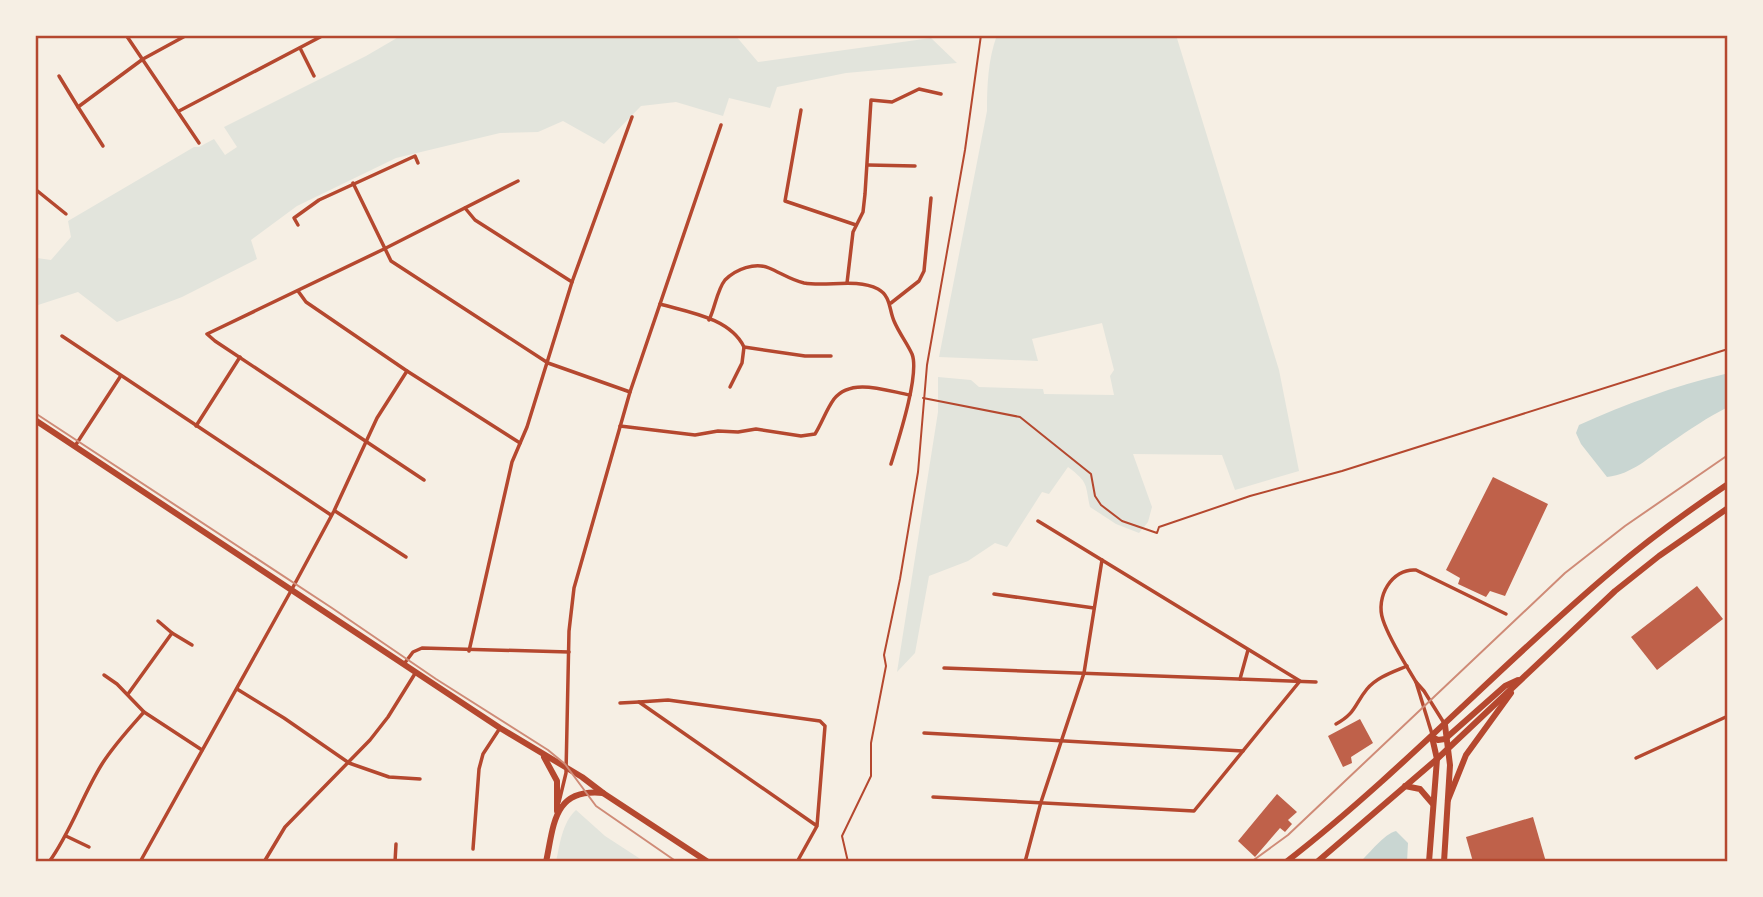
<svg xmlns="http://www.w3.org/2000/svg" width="1763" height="897" viewBox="0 0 1763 897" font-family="'Roboto Serif',serif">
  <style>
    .green { fill: #e2e4dc }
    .water { fill: #c9d6d2 }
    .building { fill: #bf614a }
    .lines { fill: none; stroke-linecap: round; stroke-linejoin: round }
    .path { stroke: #b5482f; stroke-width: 2 }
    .minor { stroke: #b5482f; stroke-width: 3.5 }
    .primary { stroke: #b5482f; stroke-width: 6 }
    .trunk { stroke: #b5482f; stroke-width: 6 }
    .tram { stroke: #cf8b77; stroke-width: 2 }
    .neatline { fill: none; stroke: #b5482f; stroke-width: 2.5 }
  </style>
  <rect width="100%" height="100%" fill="#f6efe4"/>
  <!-- green -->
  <g class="green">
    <path d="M402,35H735L758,62L931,38L957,63L846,73L777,87L770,108L729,98L723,116L676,102L641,106L604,144L563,121L538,132L500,133L396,158L297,206L251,240L257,259L182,297L117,322L78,292L35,306V260L37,258L51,260L71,237L68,221L194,147H199L214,139L225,155L237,147L224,127L366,56Z"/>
    <path d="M997,35H1176L1279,370L1299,471L1235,490L1222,455L1133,454L1152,507L1148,522L1139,533L1116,524L1090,507C1085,484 1089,483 1068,467L1049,494L1042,492L1007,547L995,543L968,561L929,576L915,653L897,672L938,412V377L971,380L979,387L1043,389L1044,394L1114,395L1110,376L1114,370L1102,323L1032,339L1038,361L939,357L987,111C987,86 988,59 997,35Z"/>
    <path d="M576,810L605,836L645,862H556C560,844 562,823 576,810Z"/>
  </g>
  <!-- water -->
  <g class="water">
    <path d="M1725,374L1728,376V407C1708,417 1689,430 1670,443C1649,457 1633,474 1607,477L1581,444L1576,433L1579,425C1626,404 1674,386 1725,374Z"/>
    <path d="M1396,831L1408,843L1407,862H1360C1370,853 1384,834 1396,831Z"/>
  </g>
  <!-- building -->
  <g class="building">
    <path d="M1493,477L1548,504L1505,596L1490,591L1486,597L1458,584L1460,578L1446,570Z"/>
    <path d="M1697,586L1723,619L1657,670L1631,637Z"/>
    <path d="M1360,719L1373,743L1351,757L1352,763L1343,767L1328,736Z"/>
    <path d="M1277,794L1297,812L1288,820L1292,824L1285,832L1280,828L1255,857L1238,841Z"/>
    <path d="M1533,817L1546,862H1473L1466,837Z"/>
  </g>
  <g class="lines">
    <!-- path -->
    <g class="path">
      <path d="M923,398L1020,417L1091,474L1095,496L1101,505L1122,521L1157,533L1159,527L1250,496L1342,471L1728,349"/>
      <path d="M848,862L842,836L871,776V743L886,666L884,655L900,579L918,472L927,365L965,150L981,35"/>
    </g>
    <!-- minor -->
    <g class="minor">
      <path d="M126,35L199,143"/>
      <path d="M300,48L314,76"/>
      <path d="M59,76L78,107"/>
      <path d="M801,110L785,201L856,225"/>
      <path d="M179,111L324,35"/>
      <path d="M103,146L78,107L143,59L187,35"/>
      <path d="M868,165L915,166"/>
      <path d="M353,183L391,261L548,363L630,392"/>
      <path d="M35,189L66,214"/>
      <path d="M465,208L475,220L572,282"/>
      <path d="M298,225L294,218L319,200L415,156L418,163"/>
      <path d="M847,283L853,232L863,212L865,194L871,100L892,102L919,89L941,94"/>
      <path d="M298,291L306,302L407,371L520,443"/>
      <path d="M891,303L919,281L924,271L931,198"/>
      <path d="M660,304C688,312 730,318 744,347L805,356H831"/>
      <path d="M709,320C715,308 717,290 725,280C736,269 755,262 769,268C781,273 791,280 804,283C827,287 856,278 878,289C891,296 889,310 894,321C899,333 907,343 912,354C920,374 898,441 891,464"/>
      <path d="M62,336L331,515"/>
      <path d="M730,387L742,363L744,347"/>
      <path d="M196,426L240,357"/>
      <path d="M620,426L695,435L718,431L738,432L756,429L801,436L815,434C822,423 826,410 834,399C851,377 887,391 910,395"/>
      <path d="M75,446L120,377"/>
      <path d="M424,480L215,341L207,334L384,249L518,181"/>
      <path d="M335,511L406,557"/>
      <path d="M994,594L1094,608"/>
      <path d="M172,633L192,645"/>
      <path d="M469,651L512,462L527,427L572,282L632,117"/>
      <path d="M404,664L413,652L422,648L569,652"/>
      <path d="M944,668L1316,682"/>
      <path d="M104,675L117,684L144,712L202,750"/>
      <path d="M1240,679L1248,650"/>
      <path d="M1416,682L1432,734"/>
      <path d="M237,689L284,718L349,763L389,777L420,779"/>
      <path d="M128,694L172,633L158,621"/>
      <path d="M620,703L639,702"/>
      <path d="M1444,723L1424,691L1416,682C1405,663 1390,641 1383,620C1375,597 1392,568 1416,570L1506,614"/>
      <path d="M1336,724C1356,713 1354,705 1367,689C1377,677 1393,672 1407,666"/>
      <path d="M924,733L1243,751"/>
      <path d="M1636,758L1728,716"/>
      <path d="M933,797L1194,811L1300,681L1038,521"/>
      <path d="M559,802L566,773L569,631L574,588L630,392L721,125"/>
      <path d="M66,836L89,847"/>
      <path d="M473,849L479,769L483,754L500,728"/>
      <path d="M49,862C71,832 82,796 102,764C114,745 129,729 144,712"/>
      <path d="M140,862L292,589L334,511L377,418L407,371"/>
      <path d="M264,862L285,827L370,740L388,717L416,672"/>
      <path d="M395,862L396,844"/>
      <path d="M797,862L817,826L825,726L820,721L668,700L639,702L817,826"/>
      <path d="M1025,862L1041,802L1084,673L1102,560"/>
    </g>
    <!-- primary -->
    <g class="primary">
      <path d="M35,420L500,728L582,777L603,793"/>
      <path d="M544,757L557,781V811"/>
    </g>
    <!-- trunk -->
    <g class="trunk">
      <path d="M1432,737L1438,740L1445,739L1505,686L1518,680"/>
      <path d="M1405,786L1420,789L1432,803"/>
      <path d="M1448,800L1466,755L1511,693"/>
      <path d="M546,862C554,825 553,788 603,793L708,862"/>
      <path d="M1286,862C1401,773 1501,664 1613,570C1649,539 1688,511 1728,484"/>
      <path d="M1317,862L1437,759L1615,591L1659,556L1728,508"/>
      <path d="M1429,862L1437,759L1432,737"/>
      <path d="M1444,862L1450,765L1445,725"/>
    </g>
    <!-- tram -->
    <g class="tram">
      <path d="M35,413L332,608L436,679L548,750L565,764L596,806L677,862"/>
      <path d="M1251,862L1288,835L1565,573L1625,526L1728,455"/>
    </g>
  </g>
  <!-- border -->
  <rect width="1763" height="897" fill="none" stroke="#f6efe4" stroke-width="74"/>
  <rect x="37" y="37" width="1689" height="823" class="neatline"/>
</svg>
